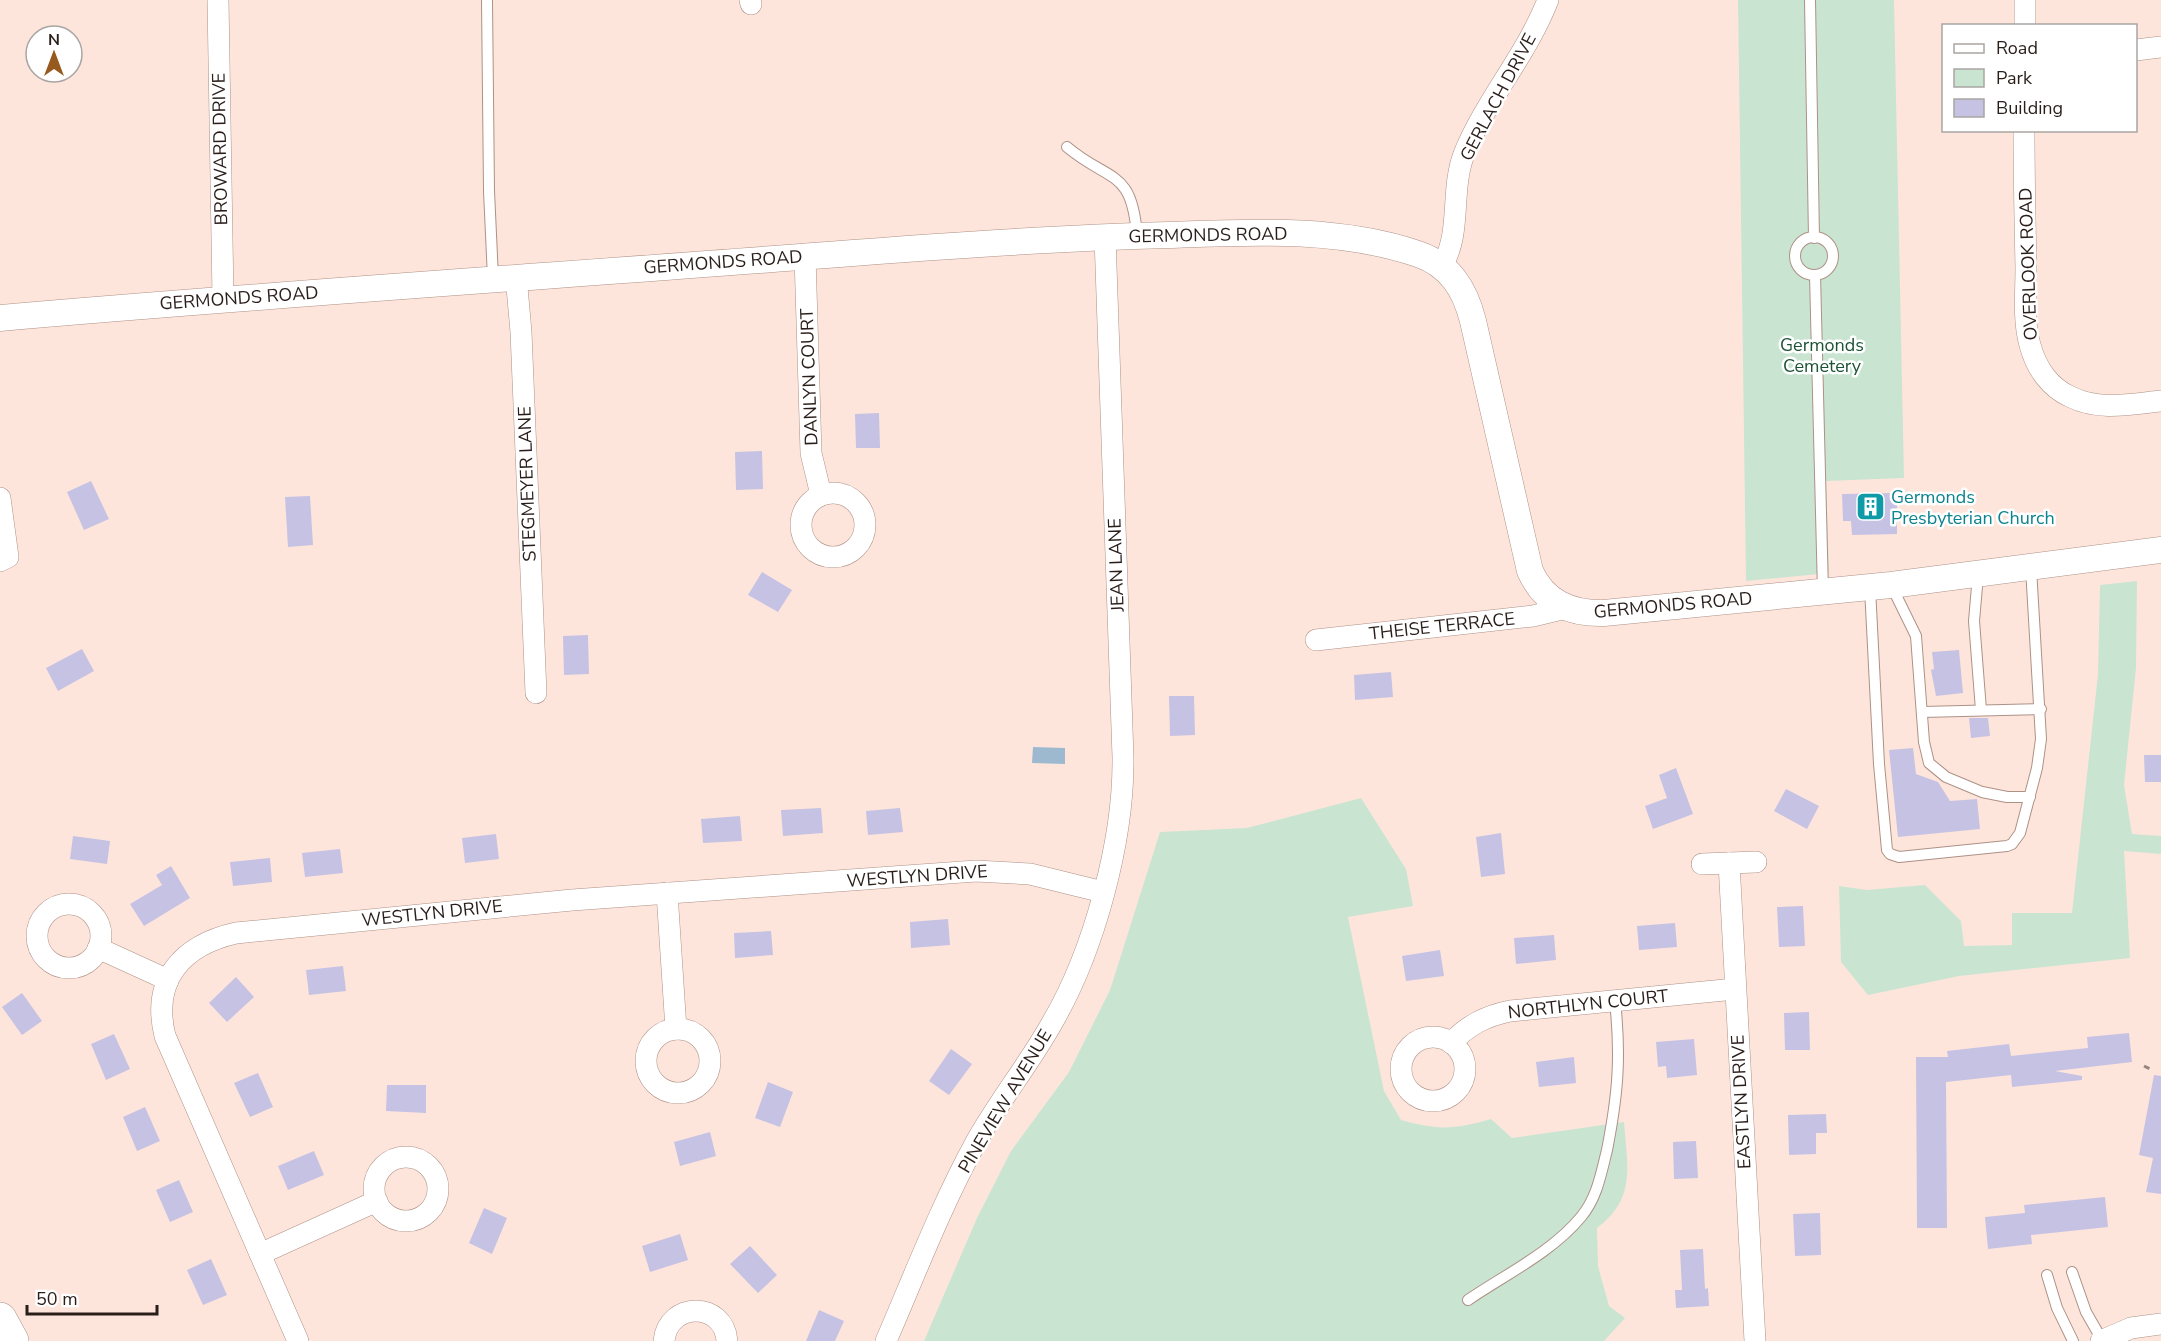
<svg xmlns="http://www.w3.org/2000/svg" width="2161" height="1341" viewBox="0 0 2161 1341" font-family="'Nunito Sans',sans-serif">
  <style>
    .green { fill: #c9e5d2 }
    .water { fill: #9cb9d0 }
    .building { fill: #c6c2e3 }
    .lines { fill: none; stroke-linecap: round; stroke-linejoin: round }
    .service-casing { stroke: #ad9186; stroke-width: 12 }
    .minor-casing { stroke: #ad9186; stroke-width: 22 }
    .tertiary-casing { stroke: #ad9186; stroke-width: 27 }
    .motorway-casing { stroke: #ad9186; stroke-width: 34 }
    .path { stroke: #98857f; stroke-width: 3; stroke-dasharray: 6 3; stroke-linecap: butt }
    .service { stroke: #fff; stroke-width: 10 }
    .minor { stroke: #fff; stroke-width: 21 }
    .tertiary { stroke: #fff; stroke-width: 26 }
    .motorway { stroke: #fff; stroke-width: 33 }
    .labels { text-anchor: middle; stroke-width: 5; stroke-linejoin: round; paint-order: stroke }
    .street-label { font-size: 18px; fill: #291e1a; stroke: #fff }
    .park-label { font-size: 18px; fill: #1d5335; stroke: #fff }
    .culture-label { font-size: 18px; fill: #0d838f; stroke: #fff; text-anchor: start }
  </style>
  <rect width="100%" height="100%" fill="#fee5dc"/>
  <!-- green -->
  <g class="green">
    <path d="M1738,0H1894L1904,478L1826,481L1829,573L1746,581Z"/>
    <path d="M2137,581L2136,668L2124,785L2132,834L2161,836V854L2124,851L2130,958L1959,976L1868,995L1841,962L1839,886L1867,890L1925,885L1961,921L1964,946L2012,945V913H2072L2098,674L2100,585Z"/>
    <path d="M1361,798L1406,869L1413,906L1348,917L1384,1091L1401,1120C1438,1130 1453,1130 1491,1119L1512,1138L1624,1122C1627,1165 1637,1198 1597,1228L1598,1266L1609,1306L1625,1318L1604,1341H924L977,1218L1011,1151L1069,1072L1110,990L1160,832L1247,828Z"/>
  </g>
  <!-- water -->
  <path class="water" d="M1033,747L1065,748V764L1032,763Z"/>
  <!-- building -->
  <g class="building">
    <path d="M879,413L880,448H856L855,414Z"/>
    <path d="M762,451L763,489L736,490L735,452Z"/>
    <path d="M91,481L109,519L84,530L67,492Z"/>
    <path d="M1897,493V534L1852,535L1851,521H1843L1842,494Z"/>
    <path d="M310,496L313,545L288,547L285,497Z"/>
    <path d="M762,572L792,590L778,612L748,595Z"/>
    <path d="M588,635L589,674L564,675L563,636Z"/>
    <path d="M82,649L94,671L58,691L46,668Z"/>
    <path d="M1959,650L1963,693L1936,696L1931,670L1934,669L1932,652Z"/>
    <path d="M1391,672L1393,697L1355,700L1354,675Z"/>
    <path d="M1169,696H1194L1195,735L1170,736Z"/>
    <path d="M1969,718H1988L1990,736L1971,738Z"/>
    <path d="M1913,748L1916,774L1938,782L1950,801L1977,799L1980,829L1898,837L1889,750Z"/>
    <path d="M2144,755H2161V782H2145Z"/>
    <path d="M1676,768L1693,814L1653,829L1645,806L1667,798L1659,775Z"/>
    <path d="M1786,789L1819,806L1807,829L1774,811Z"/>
    <path d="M821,808L823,833L783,836L781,810Z"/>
    <path d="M900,808L903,832L868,835L866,811Z"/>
    <path d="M740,816L742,841L703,843L701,819Z"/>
    <path d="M1501,833L1505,874L1481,877L1476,837Z"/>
    <path d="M496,834L499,859L465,863L462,838Z"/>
    <path d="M73,836L110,841L107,864L70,859Z"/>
    <path d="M340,849L343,873L305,877L302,853Z"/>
    <path d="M270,858L272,882L233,886L230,862Z"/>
    <path d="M171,866L190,898L144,926L130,904L162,885L156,875Z"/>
    <path d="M1803,906L1805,946L1779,947L1777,907Z"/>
    <path d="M948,919L950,945L911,948L910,922Z"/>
    <path d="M1675,923L1677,947L1639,950L1637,926Z"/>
    <path d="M771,931L773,955L735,958L734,933Z"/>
    <path d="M1554,935L1556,960L1516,964L1514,938Z"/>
    <path d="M1440,950L1444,976L1406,981L1402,956Z"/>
    <path d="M343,966L346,991L309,995L306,970Z"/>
    <path d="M236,977L254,997L227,1022L209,1003Z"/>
    <path d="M22,993L42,1021L22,1035L2,1007Z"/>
    <path d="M1809,1012L1810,1050H1785L1784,1013Z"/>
    <path d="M2129,1033L2132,1062L2055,1071L2082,1076V1080L2012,1087L2011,1075L1946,1082L1947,1228H1917L1916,1057H1948L1947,1051L2009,1044L2011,1056L2088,1048L2087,1037Z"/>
    <path d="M114,1034L130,1069L106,1080L91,1044Z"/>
    <path d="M1694,1039L1697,1075L1667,1078L1666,1066L1658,1067L1656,1042Z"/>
    <path d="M951,1049L972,1064L949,1095L929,1081Z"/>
    <path d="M1574,1057L1576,1083L1539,1087L1536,1062Z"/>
    <path d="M258,1073L273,1107L250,1117L234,1083Z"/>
    <path d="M2154,1075L2161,1076V1194L2146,1192L2153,1158L2139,1155Z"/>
    <path d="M768,1082L793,1092L780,1127L755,1118Z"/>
    <path d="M387,1085H426V1113L386,1111Z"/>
    <path d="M145,1107L160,1141L137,1151L123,1117Z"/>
    <path d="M1826,1114L1827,1133H1816V1154L1789,1155L1788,1115Z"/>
    <path d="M710,1132L716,1156L680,1166L674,1142Z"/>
    <path d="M1696,1141L1698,1178L1674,1179L1673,1142Z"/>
    <path d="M314,1151L324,1175L288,1190L278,1166Z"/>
    <path d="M179,1180L193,1212L170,1222L156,1190Z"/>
    <path d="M2105,1197L2108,1227L2031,1235L2032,1244L1988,1249L1985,1217L2025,1213L2024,1205Z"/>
    <path d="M484,1208L507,1218L492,1254L469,1243Z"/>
    <path d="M1820,1213L1821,1255L1795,1256L1793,1214Z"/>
    <path d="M680,1234L688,1260L650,1272L642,1246Z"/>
    <path d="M750,1246L777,1275L758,1293L730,1264Z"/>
    <path d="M1703,1249L1705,1289L1708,1288L1709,1306L1676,1308L1675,1290H1682L1680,1250Z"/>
    <path d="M211,1259L227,1295L203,1305L187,1270Z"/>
    <path d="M819,1310L844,1321L835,1341H806Z"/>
  </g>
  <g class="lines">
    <defs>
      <g id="service">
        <path d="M487,0L489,191L493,278"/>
        <path d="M1810,0L1814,238"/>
        <path d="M1067,147C1110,183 1132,168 1137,236"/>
        <circle cx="1814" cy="256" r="19"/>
        <path d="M1815,275L1823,592"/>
        <path d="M1978,575L1974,621L1981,710"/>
        <path d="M1891,585L1916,636L1924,742L1929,763L1946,777L1982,792L2007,797H2030"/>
        <path d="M1870,588L1879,764L1887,850L1890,854L1899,857L2007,846L2012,844L2020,833L2037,768L2041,739L2031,568"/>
        <path d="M1922,712L2041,709"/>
        <path d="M2072,1272L2086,1312L2102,1340"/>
        <path d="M2047,1275L2057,1308L2073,1341"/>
        <path d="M1468,1300C1506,1274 1551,1253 1581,1217C1597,1198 1601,1174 1607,1150C1618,1094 1621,1057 1615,1001"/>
      </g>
      <g id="minor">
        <path d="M218,0L223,298"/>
        <path d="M750,0L751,4"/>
        <path d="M2025,0V26"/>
        <path d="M2136,50L2161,47"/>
        <path d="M2024,130C2024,176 2025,222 2026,268C2026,293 2023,321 2030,345C2036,368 2050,388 2071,397C2099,411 2131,404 2161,401"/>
        <path d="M805,256L811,453L821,495"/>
        <path d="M1442,266C1462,232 1450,191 1464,154C1486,100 1527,54 1548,0"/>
        <path d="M516,276L521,332L536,693"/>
        <circle cx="833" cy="525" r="32"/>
        <path d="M0,498L8,557L0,561"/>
        <path d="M1316,640L1533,616L1566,608"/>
        <path d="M1729,863L1755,1341"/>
        <path d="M1702,864L1756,862"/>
        <path d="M667,893L676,1029"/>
        <circle cx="69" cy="936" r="32"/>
        <path d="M98,948L168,980"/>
        <circle cx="678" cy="1061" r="32"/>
        <circle cx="1433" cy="1069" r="32"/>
        <path d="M1451,1043C1468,1025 1486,1016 1510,1011L1735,989"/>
        <circle cx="406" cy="1189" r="32"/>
        <path d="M260,1254L377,1201"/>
        <path d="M298,1341L165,1036C151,979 183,945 236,933L572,900L976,871L1030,874L1103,892"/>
        <path d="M664,1341C668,1301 724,1301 727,1341"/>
        <path d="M886,1341C915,1274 941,1206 976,1142C999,1101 1029,1064 1052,1023C1094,951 1124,841 1123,757L1105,237"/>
        <path d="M2101,1341L2131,1328L2161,1324"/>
      </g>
      <path id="tertiary" d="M0,318C275,294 551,276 827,255C941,246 1054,238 1169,235C1251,232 1338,227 1418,254C1450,265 1465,289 1473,321L1530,571C1544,602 1570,614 1604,613L1891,585L2161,550"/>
      <path id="motorway" d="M0,1319L12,1341"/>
    </defs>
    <!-- service casing -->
    <use href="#service" class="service-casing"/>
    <!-- minor casing -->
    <use href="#minor" class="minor-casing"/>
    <!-- tertiary casing -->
    <use href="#tertiary" class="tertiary-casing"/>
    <!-- motorway casing -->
    <use href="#motorway" class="motorway-casing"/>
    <!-- path -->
    <path class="path" d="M2144,1066L2150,1069"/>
    <!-- service -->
    <use href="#service" class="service"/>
    <!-- minor -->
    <use href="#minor" class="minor"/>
    <!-- tertiary -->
    <use href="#tertiary" class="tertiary"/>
    <!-- motorway -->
    <use href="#motorway" class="motorway"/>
  </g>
  <!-- icons -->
  <defs>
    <symbol id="building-square" viewBox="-11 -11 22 22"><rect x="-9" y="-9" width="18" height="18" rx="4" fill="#0f9aa8" stroke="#fff"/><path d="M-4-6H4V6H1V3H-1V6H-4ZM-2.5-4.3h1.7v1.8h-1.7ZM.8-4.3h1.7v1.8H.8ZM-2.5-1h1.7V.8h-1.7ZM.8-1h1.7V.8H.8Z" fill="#fff"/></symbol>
  </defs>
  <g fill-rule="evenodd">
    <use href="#building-square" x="1854" y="490" width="33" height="33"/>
  </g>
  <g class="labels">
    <!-- street labels -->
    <g class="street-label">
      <text transform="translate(1498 97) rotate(-62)" y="6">GERLACH DRIVE</text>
      <text transform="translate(220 149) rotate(-91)" y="6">BROWARD DRIVE</text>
      <text transform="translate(1208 235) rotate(-1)" y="6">GERMONDS ROAD</text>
      <text transform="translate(723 262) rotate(-4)" y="6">GERMONDS ROAD</text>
      <text transform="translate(2028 264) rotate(-92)" y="6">OVERLOOK ROAD</text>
      <text transform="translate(239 298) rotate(-4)" y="6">GERMONDS ROAD</text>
      <text transform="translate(809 377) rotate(-92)" y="6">DANLYN COURT</text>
      <text transform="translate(527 484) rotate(-92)" y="6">STEGMEYER LANE</text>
      <text transform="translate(1116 565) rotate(-92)" y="6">JEAN LANE</text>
      <text transform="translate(1673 605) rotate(-5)" y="6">GERMONDS ROAD</text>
      <text transform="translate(1442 626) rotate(-6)" y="6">THEISE TERRACE</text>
      <text transform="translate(917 876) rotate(-4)" y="6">WESTLYN DRIVE</text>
      <text transform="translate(432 913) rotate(-6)" y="6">WESTLYN DRIVE</text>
      <text transform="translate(1588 1004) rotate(-6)" y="6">NORTHLYN COURT</text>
      <text transform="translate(1005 1101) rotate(-59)" y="6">PINEVIEW AVENUE</text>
      <text transform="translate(1741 1102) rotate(-93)" y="6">EASTLYN DRIVE</text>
    </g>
    <!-- park labels -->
    <g class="park-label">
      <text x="1822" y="351">Germonds<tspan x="1822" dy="21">Cemetery</tspan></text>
    </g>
    <!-- culture labels -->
    <g class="culture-label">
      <text x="1891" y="503">Germonds<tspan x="1891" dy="21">Presbyterian Church</tspan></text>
    </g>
  </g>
  <!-- legend -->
  <rect x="1942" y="24" width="195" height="108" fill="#ffffff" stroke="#a9a5a3" stroke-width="1.5"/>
  <rect x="1954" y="44" width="30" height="9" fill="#ffffff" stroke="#a9a5a3" stroke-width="1.5"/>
  <text x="1996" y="54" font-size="18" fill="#291e1a">Road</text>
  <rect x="1954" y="69" width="30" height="18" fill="#c9e5d2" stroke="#a9a5a3" stroke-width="1.5"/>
  <text x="1996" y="84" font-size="18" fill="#291e1a">Park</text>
  <rect x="1954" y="99" width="30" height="18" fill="#c6c2e3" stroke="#a9a5a3" stroke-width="1.5"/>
  <text x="1996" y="114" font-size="18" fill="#291e1a">Building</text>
  <!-- north arrow -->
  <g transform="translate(54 54)"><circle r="28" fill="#ffffff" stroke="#a9a5a3" stroke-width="1.5"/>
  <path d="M0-4.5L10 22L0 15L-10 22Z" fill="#975a1e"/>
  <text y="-9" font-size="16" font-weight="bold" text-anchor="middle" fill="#291e1a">N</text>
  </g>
  <!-- scale -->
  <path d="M27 1305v9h130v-9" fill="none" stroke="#291e1a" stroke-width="3"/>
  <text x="36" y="1305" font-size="18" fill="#291e1a" stroke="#ffffff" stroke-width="4.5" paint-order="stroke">50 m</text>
</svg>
